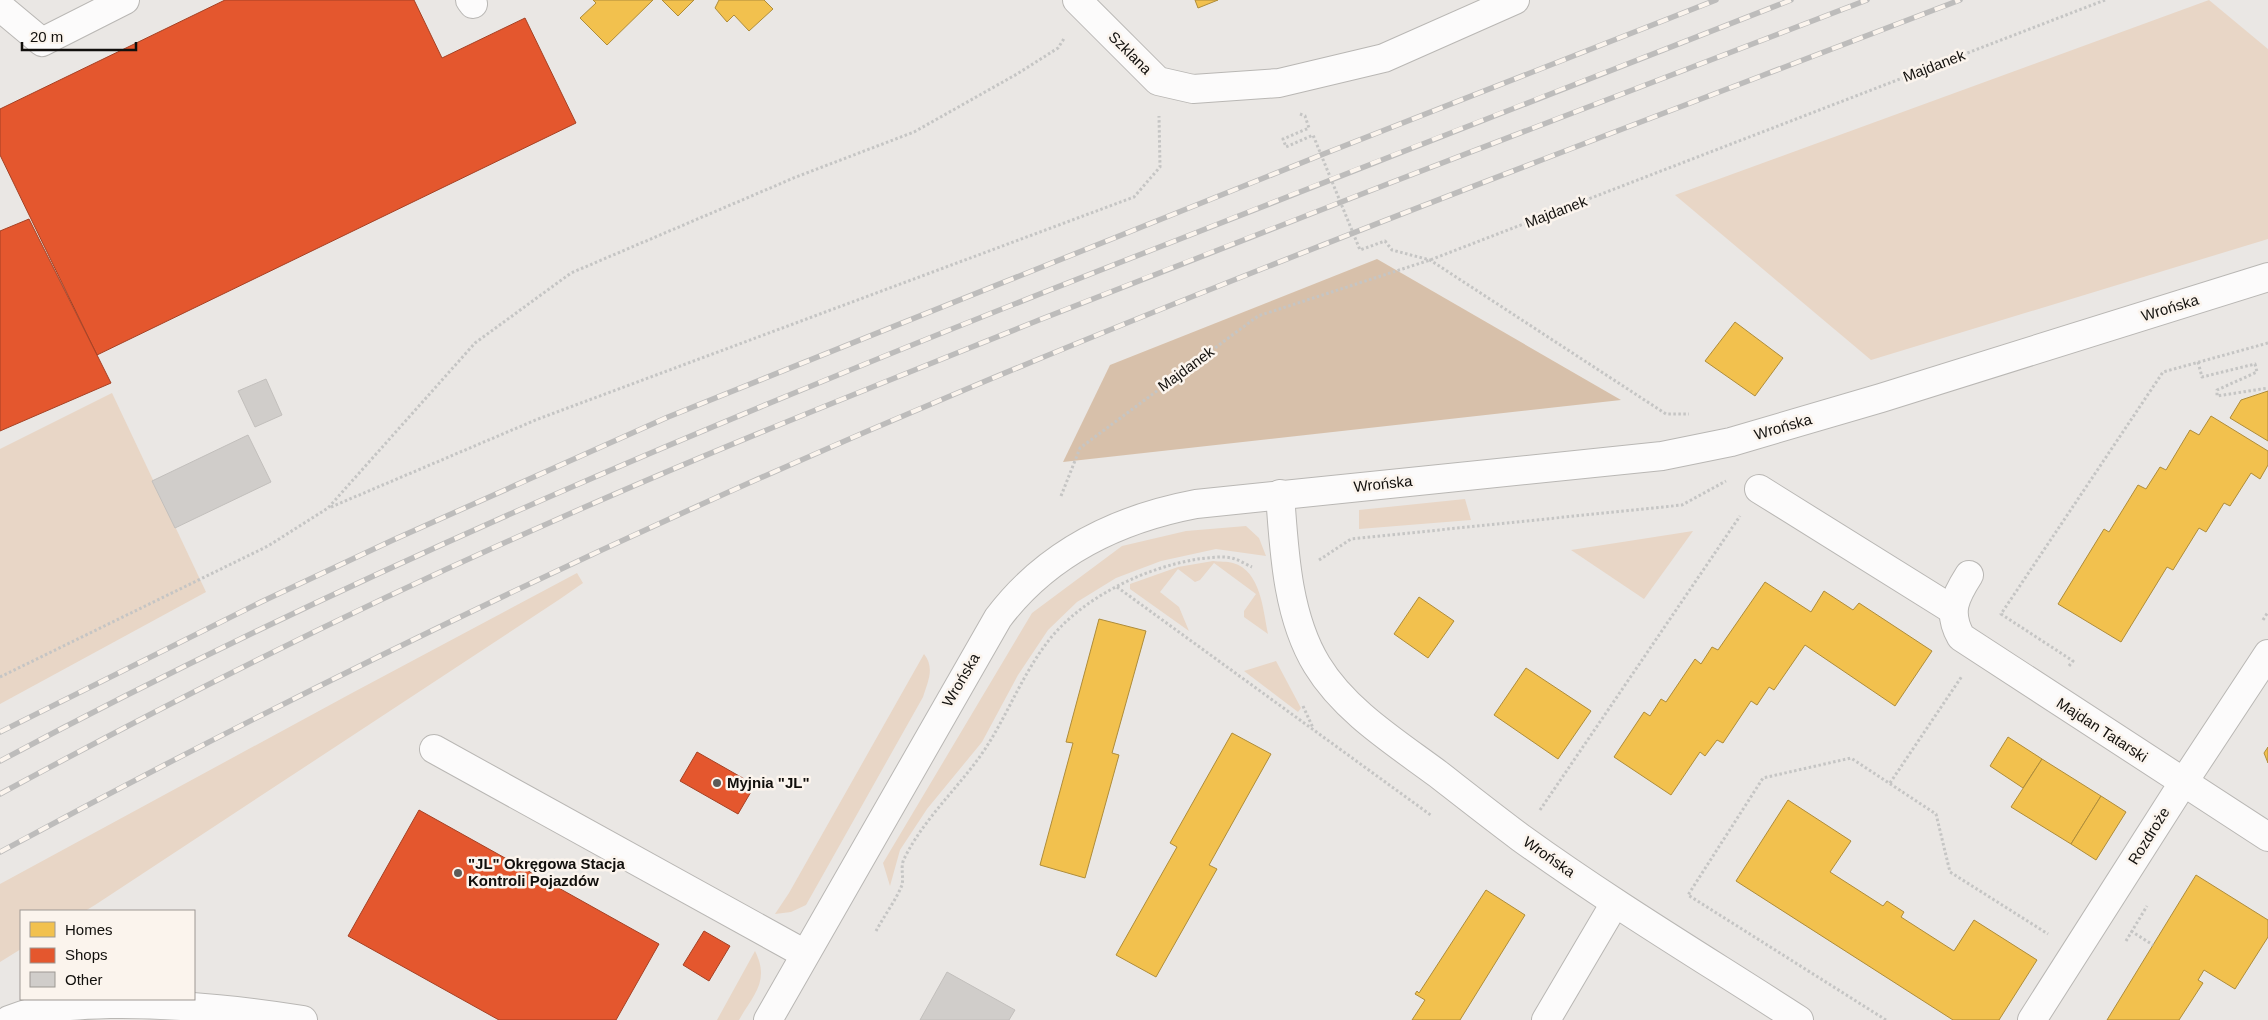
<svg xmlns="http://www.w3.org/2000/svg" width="2268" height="1020" viewBox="0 0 2268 1020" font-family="Arial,sans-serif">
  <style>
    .green { fill: #e8d6c6 }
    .forest { fill: #d7c0aa }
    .homes { fill: #f2c14e; stroke: #ae8c3a }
    .shops { fill: #e4572e; stroke: #a54124 }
    .building { fill: #d0cdca; stroke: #c2bfbc }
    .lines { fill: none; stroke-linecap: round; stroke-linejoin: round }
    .minor-casing { stroke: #b9b7b4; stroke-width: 30 }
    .path { stroke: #c5c5c4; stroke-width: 3; stroke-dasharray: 2.5 2.5; stroke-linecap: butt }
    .minor { stroke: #fcfbfb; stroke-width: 28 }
    .rail-casing { stroke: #bdbcbb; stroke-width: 5.5 }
    .rail { stroke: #fbf4ed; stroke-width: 4; stroke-dasharray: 11; stroke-linecap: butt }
    .poi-dot { fill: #5d5b58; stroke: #fbf4ed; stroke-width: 2 }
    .labels { text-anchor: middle; stroke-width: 5; stroke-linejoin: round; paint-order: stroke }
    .street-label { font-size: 15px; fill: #110f0c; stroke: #fbf4ed }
    .poi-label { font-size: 15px; font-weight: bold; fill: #110f0c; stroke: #fbf4ed; text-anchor: start }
  </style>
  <rect width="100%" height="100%" fill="#eae7e4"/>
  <!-- green -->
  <g class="green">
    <path d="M2209,0L2268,49V239L1871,360L1675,195Z"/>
    <path d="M112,393L206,592L0,704V449Z"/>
    <path d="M1465,499L1471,520L1359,529V510Z"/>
    <path d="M1246,526L1259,538L1266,556L1216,549L1161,561L1116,578L1077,602L1048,630L1018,675L982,742L927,809L900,850L890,886L883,863L1032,613L1122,546L1186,531Z"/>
    <path d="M1693,531L1644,599L1571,550Z"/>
    <path d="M1213,561C1219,562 1227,561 1233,563C1261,571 1263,610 1268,634L1244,617V611L1256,594L1214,563L1200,580L1195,582L1178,569L1160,592L1179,607L1189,631L1130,589V584L1178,567Z"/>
    <path d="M577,573L583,583L560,599L95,905L85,911H21V949L0,962V884L352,693Z"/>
    <path d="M924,654C935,668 928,681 923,697L806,905L791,912L775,914L789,893Z"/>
    <path d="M1276,661L1301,708L1298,712L1244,671Z"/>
    <path d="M755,951C770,981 754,994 739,1020H717Z"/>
  </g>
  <!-- forest -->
  <path class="forest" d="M1377,259L1621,400L1063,462L1110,365Z"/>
  <!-- homes -->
  <g class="homes">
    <path d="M593,0H653L607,45L580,18L596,3Z"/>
    <path d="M662,0H694L678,16Z"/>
    <path d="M719,0H764L773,9L749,31L734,15L727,22L715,8Z"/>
    <path d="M1195,0H1218L1198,8Z"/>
    <path d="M1735,322L1783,358L1755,396L1705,361Z"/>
    <path d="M2268,391V441L2230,418L2241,400Z"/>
    <path d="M2211,416L2268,451V465L2260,479L2251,473L2230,506L2224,503L2206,532L2199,528L2173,570L2167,567L2121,642L2058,604L2104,529L2109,532L2138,485L2146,489L2160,467L2166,470L2190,430L2199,435Z"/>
    <path d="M1765,582L1811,612L1824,591L1853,610L1859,603L1932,651L1895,706L1805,645L1774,690L1769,687L1757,705L1751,701L1723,743L1717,740L1705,756L1700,752L1671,795L1614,757L1644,712L1650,716L1661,699L1666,702L1695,659L1701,664L1712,647L1718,650Z"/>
    <path d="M1419,597L1454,621L1428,658L1394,634Z"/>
    <path d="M1099,619L1146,631L1112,753L1119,755L1085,878L1040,865L1073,743L1066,742Z"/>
    <path d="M1526,668L1591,711L1558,759L1494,715Z"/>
    <path d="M1232,733L1271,754L1209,865L1217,869L1156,977L1116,955L1177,847L1170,843Z"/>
    <path d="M2008,737L2042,759L2023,788L1990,766Z"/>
    <path d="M2268,747V763L2264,753Z"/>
    <path d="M2042,759L2101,796L2071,844L2011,807Z"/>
    <path d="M2101,796L2126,812L2096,860L2071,844Z"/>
    <path d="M1788,800L1851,841L1830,872L1883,906L1887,901L1904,912L1901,917L1954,951L1974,920L2037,960L1999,1020H1953L1736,881Z"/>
    <path d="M2196,875L2268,920V937L2235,989L2204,970L2198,980L2203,983L2179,1020H2107Z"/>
    <path d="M1486,890L1525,915L1460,1020H1412L1425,1000L1415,994L1417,991L1419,993Z"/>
  </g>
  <!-- shops -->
  <g class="shops">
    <path d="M225,0H414L442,58L525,18L576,123L97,355L0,155V109Z"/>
    <path d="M29,219L111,383L0,431V231Z"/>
    <path d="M697,752L755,785L738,814L680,781Z"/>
    <path d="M419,810L659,944L616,1020H499L348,936Z"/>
    <path d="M704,931L730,946L709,981L683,965Z"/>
  </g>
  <!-- building -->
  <g class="building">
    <path d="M266,379L282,415L255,427L238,391Z"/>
    <path d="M248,435L271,482L175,528L152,481Z"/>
    <path d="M947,972L1015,1010L1009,1020H920Z"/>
  </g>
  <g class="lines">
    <defs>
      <g id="minor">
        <path d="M470,0L473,4"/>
        <path d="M1077,0L1158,81L1193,89L1279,83L1384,58L1515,0"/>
        <path d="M0,7L42,42L125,0"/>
        <path d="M1759,489L1953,610"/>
        <path d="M1280,494C1284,550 1287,616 1317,665C1345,711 1395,742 1438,774C1465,795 1493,817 1521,838C1611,903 1706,960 1799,1020"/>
        <path d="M1969,575C1955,597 1947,612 1961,637L2268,837"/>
        <path d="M434,749L805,954"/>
        <path d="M9,1020C44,1006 74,1005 110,1004C176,1003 239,1010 303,1020"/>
        <path d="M768,1020L998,618C1047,553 1117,519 1196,504L1662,456L1731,442L1881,398L2268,277"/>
        <path d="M1546,1020L1615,903"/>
        <path d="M2032,1020L2183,783L2268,654"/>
      </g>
    </defs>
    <!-- minor casing -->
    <use href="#minor" class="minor-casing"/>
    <!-- path -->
    <g class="path">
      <path d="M1300,114L1305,116L1309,128L1283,139L1286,147L1313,135L1360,250L1385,241L1392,250L1430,260L1666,414H1689"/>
      <path d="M2198,362L2202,377L2255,364L2257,372L2217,390V396L2268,388"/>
      <path d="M1061,496L1080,448L1258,316L1430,260L2105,0"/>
      <path d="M331,507L538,419L1134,197L1160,167L1159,116"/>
      <path d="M1319,560L1351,539L1682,505L1726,481"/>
      <path d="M1117,587L1432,816"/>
      <path d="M2263,620L2268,612"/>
      <path d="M2069,666L2073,661L2001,614L2163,372L2268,343"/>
      <path d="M0,677L268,546L328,508L475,343L571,273L796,177L914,132L1017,74L1058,48L1065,37"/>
      <path d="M1303,706L1313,728"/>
      <path d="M1890,783L1962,676"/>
      <path d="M1540,810L1740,516"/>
      <path d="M876,931C884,916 896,900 902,885C904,876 900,868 904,859C925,816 962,785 987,746C1008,713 1022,676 1046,644C1079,599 1143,568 1198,559C1209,558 1224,555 1235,559C1241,561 1247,565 1252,567"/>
      <path d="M2131,931L2153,945"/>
      <path d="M2126,941L2147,906"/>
      <path d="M1886,1020L1688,895L1763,778L1851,758L1936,814L1950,872L2048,934"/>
    </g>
    <!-- minor -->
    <use href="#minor" class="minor"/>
    <defs>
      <g id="rail">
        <path d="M0,732L261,602L393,540L668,417L1321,155L1716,0"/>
        <path d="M0,761C375,561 767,400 1162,246C1371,163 1581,82 1791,0"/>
        <path d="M0,794C179,697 362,605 549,523C710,451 875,386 1039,320C1314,211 1591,106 1867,0"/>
        <path d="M0,852C315,682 639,526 969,388C1296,251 1629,127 1960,0"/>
      </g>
    </defs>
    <!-- rail casing -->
    <use href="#rail" class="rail-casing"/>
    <!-- rail -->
    <use href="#rail" class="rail"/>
  </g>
  <!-- markers -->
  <g class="poi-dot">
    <circle cx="717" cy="783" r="5"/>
    <circle cx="458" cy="873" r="5"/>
  </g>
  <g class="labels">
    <!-- street labels -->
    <g class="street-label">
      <text transform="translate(1130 53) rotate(45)" y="5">Szklana</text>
      <text transform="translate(1934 66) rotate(-21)" y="5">Majdanek</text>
      <text transform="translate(1556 212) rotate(-21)" y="5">Majdanek</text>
      <text transform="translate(2170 308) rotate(-17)" y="5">Wrońska</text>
      <text transform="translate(1186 369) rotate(-36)" y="5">Majdanek</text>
      <text transform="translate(1783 427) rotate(-16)" y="5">Wrońska</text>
      <text transform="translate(1383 484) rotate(-6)" y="5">Wrońska</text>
      <text transform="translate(961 680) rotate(-60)" y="5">Wrońska</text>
      <text transform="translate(2102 730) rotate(33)" y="5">Majdan Tatarski</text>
      <text transform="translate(2149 836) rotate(-58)" y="5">Rozdroże</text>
      <text transform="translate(1549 857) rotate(35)" y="5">Wrońska</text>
    </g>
    <!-- poi labels -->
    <g class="poi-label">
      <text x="727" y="788">Myjnia "JL"</text>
      <text x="468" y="869">"JL" Okręgowa Stacja<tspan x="468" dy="17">Kontroli Pojazdów</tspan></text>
    </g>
  </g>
  <!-- legend -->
  <rect x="20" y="910" width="175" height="90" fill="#fbf4ed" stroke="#9d9893"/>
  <rect x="30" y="922" width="25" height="15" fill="#f2c14e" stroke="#9d9893"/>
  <text x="65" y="935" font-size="15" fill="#110f0c">Homes</text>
  <rect x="30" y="948" width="25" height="15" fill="#e4572e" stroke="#9d9893"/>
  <text x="65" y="960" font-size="15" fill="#110f0c">Shops</text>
  <rect x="30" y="972" width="25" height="15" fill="#d0cdca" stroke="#9d9893"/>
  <text x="65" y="985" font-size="15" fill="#110f0c">Other</text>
  <!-- scale -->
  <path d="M22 42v8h114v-8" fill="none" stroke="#110f0c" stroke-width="2.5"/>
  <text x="30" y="42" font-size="15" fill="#110f0c" stroke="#fbf4ed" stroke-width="4" paint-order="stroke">20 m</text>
</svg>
